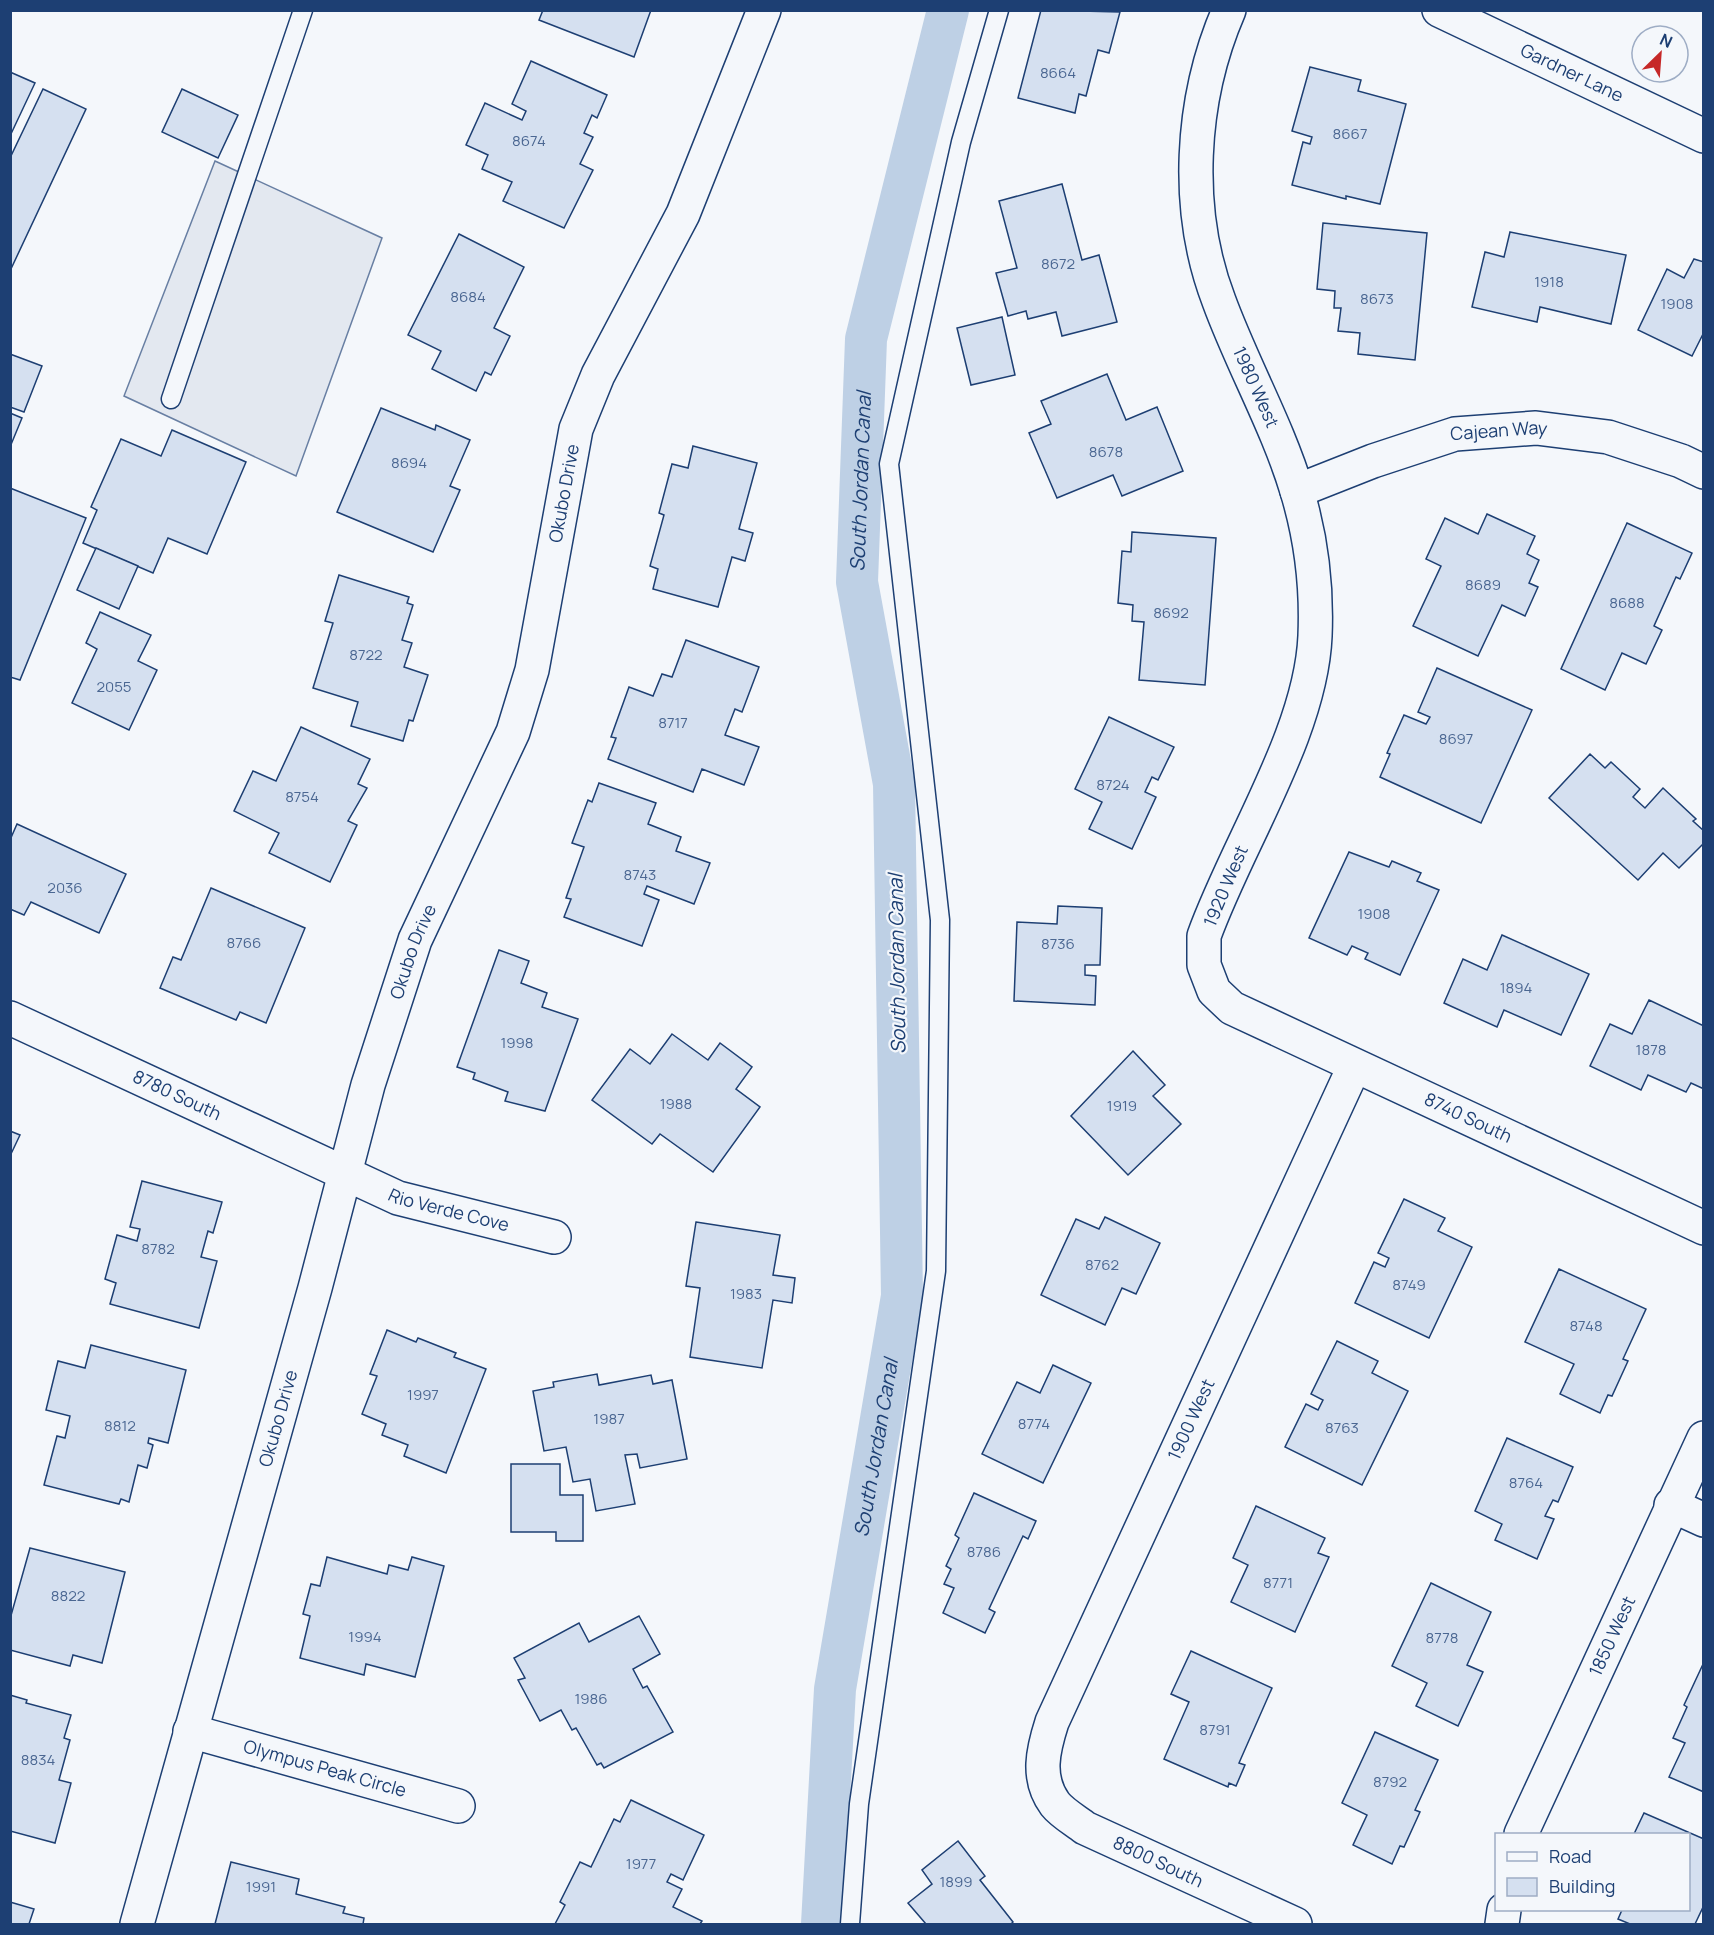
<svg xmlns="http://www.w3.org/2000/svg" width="1714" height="1935" viewBox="0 0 1714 1935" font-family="Manrope,sans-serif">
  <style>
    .parking { fill: #e3e8f0; stroke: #687fa3; stroke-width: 1.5 }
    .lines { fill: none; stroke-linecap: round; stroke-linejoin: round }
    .canal { stroke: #bed0e5; stroke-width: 42 }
    .building { fill: #d5e0f0; stroke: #1d3f73; stroke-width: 1.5 }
    .service-casing { stroke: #1d3f73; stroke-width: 21 }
    .minor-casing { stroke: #1d3f73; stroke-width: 36 }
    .tertiary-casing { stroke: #1d3f73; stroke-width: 36 }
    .service { stroke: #f4f7fb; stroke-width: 18 }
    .minor { stroke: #f4f7fb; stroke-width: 33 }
    .tertiary { stroke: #f4f7fb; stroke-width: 33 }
    .labels { text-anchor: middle; stroke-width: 4.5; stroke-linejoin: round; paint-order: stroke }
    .number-label { font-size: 15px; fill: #4b6792 }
    .street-label { font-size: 18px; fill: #1d3f73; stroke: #f4f7fb }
    .water-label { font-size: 20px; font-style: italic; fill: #1d3f73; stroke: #f4f7fb }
  </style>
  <rect width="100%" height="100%" fill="#f4f7fb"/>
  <!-- parking -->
  <path class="parking" d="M215,161L382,238L296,476L124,396Z"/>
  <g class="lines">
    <!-- canal -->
    <path class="canal" id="s1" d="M822,1924L835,1689L902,1296L894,784L857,582L866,339L948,10"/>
  </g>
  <!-- building -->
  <g class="building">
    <path d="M543,10H651L634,57L539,20Z"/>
    <path d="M1041,10L1120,12L1109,53L1098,50L1086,96L1079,94L1075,113L1018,98Z"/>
    <path d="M531,61L607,95L597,118L592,115L584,133L593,137L580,164L593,170L564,228L503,201L512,182L482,169L488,155L466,145L485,103L522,120L526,111L512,104Z"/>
    <path d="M1310,67L1361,80L1358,91L1406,104L1380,204L1346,196V199L1292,185L1303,142L1310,144L1312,137L1292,131Z"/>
    <path d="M10,72L35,83L10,136Z"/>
    <path d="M43,89L86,109L10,271V158Z"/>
    <path d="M182,89L238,115L218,158L162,132Z"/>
    <path d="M1062,184L1082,260L1099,255L1117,322L1062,336L1056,312L1028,319L1026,311L1008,316L996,273L1017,268L999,201Z"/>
    <path d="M1323,223L1427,233L1415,360L1358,354L1360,333L1338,331L1341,308H1334L1335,291L1317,289Z"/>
    <path d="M1510,232L1626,255L1611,324L1540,307L1537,322L1472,307L1485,252L1504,257Z"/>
    <path d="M459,234L524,267L494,328L510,336L491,375L485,372L476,391L432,369L441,351L408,335Z"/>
    <path d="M1694,259L1704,262V332L1692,356L1638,330L1667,269L1684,278Z"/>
    <path d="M1002,317L1015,375L971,385L957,328Z"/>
    <path d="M10,354L42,366L24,412L10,407Z"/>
    <path d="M1107,374L1126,420L1157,407L1183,471L1122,496L1113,475L1057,498L1029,433L1051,424L1041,401Z"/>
    <path d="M381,408L435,430L436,425L470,440L450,486L460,490L433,552L337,512Z"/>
    <path d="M10,413L22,418L10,447Z"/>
    <path d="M172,430L246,462L207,554L168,538L153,573L83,543L97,510L91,507L121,439L161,456Z"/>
    <path d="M693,446L757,463L739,529L753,533L745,561L732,557L718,607L653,589L658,569L650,566L664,515L659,513L672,464L688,468Z"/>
    <path d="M10,488L86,518L20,680L10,677Z"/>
    <path d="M1487,514L1535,536L1527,554L1539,560L1529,583L1538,587L1525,616L1502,605L1478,656L1413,626L1441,566L1426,559L1445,518L1478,534Z"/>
    <path d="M1627,523L1692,553L1680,579L1676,577L1654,626L1662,630L1646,664L1622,653L1605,690L1561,669Z"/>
    <path d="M1132,532L1216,538L1205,685L1139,680L1144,622L1132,621L1133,605L1118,603L1122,551L1131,552Z"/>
    <path d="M96,548L138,566L119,609L77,590Z"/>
    <path d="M339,575L409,597L407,603L413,605L402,640L412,643L404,667L428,675L413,721L409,720L403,741L351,726L358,702L313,688L333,623L325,621Z"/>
    <path d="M100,612L151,635L138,661L157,670L129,730L72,703L97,649L86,643Z"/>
    <path d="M686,640L759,667L742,712L735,709L725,735L759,747L744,785L702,769L693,792L608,759L616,738L611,737L629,687L653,696L662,674L672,677Z"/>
    <path d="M1437,668L1532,710L1481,823L1380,777L1390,754L1387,753L1404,715L1426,724L1430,717L1418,712Z"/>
    <path d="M1109,717L1174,747L1158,780L1152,777L1145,792L1156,797L1132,849L1089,829L1102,802L1075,789Z"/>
    <path d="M301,727L370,759L358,784L367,788L348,821L357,825L330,882L269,853L279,833L234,811L253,771L276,781Z"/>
    <path d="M1590,754L1605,768L1611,762L1640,789L1633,797L1645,808L1663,788L1696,819L1693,821L1704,831V843L1679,868L1663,853L1638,880L1549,798Z"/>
    <path d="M599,783L656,803L648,824L681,837L676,851L710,863L694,904L647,886L644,894L659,900L642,946L564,917L571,899L566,898L584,847L572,843L588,800L592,802Z"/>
    <path d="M17,824L126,874L99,933L31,902L24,915L10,909V840Z"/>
    <path d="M1349,852L1389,867L1392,861L1421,873L1417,881L1439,890L1400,975L1365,959L1368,953L1352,946L1347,955L1309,938Z"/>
    <path d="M211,888L305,928L266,1023L240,1012L236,1020L160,988L173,957L181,960Z"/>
    <path d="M1058,906L1102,908L1100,965H1085V975L1096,976L1095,1005L1014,1001L1017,922L1057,924Z"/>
    <path d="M1502,935L1589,974L1561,1035L1504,1010L1497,1027L1444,1003L1463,959L1487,970Z"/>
    <path d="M499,950L529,961L521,983L547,993L542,1007L578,1019L545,1111L505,1101L508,1092L473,1079L475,1073L457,1067Z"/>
    <path d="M1649,1000L1704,1026V1089L1691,1083L1686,1092L1648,1075L1641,1090L1590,1066L1610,1024L1632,1034Z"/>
    <path d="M672,1034L708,1060L720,1043L752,1067L736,1089L760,1107L713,1172L660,1134L652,1144L592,1100L630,1049L650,1064Z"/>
    <path d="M1133,1051L1165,1085L1153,1096L1181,1124L1128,1175L1071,1116Z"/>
    <path d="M10,1131L20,1135L10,1156Z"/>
    <path d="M142,1181L222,1202L213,1233L208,1231L201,1257L217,1261L199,1328L110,1304L116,1283L105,1279L117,1235L137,1241L140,1229L130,1227Z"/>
    <path d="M1404,1199L1445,1218L1438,1231L1472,1247L1429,1338L1355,1303L1374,1262L1385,1267L1389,1258L1378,1253Z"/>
    <path d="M1105,1217L1160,1243L1136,1294L1122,1288L1105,1325L1041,1295L1076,1219L1099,1229Z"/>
    <path d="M696,1222L780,1235L773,1275L795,1278L792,1303L773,1300L762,1368L690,1357L700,1288L686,1286Z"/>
    <path d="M1559,1269L1646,1309L1623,1359L1628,1361L1612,1396L1608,1395L1600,1413L1560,1394L1574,1364L1525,1342Z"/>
    <path d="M387,1330L416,1342L418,1338L456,1353L454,1357L486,1369L446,1473L404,1456L408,1445L382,1435L386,1424L362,1414L377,1376L370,1374Z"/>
    <path d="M1337,1341L1378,1361L1372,1373L1408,1391L1362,1485L1285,1447L1306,1404L1318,1410L1323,1400L1311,1394Z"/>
    <path d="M91,1345L186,1370L168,1443L149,1438L148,1443L153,1445L147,1468L138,1465L129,1502L121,1499L119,1504L44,1485L57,1436L65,1438L70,1416L46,1410L58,1361L85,1368Z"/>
    <path d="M1053,1365L1091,1383L1043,1483L982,1454L1017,1382L1040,1393Z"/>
    <path d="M597,1374L599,1385L651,1375L653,1384L672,1380L687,1459L640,1468L637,1454L625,1455L635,1504L596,1511L590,1479L573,1482L566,1447L544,1451L533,1391L554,1387L553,1382Z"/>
    <path d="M1507,1438L1573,1467L1558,1502L1553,1500L1545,1516L1554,1519L1537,1559L1495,1540L1502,1524L1475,1511Z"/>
    <path d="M511,1464H560V1495H583V1541H556V1532H511Z"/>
    <path d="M974,1493L1036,1521L1028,1539L1023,1536L989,1609L995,1612L985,1633L943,1613L954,1588L944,1584L951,1569L946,1566L959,1538L955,1535Z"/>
    <path d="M1256,1506L1325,1538L1318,1553L1329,1557L1295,1632L1231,1602L1248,1565L1233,1558Z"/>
    <path d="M30,1548L125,1572L102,1663L73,1655L70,1666L10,1650V1619Z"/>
    <path d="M327,1557L387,1574L389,1565L408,1570L412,1557L444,1566L415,1677L366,1664L364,1675L300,1658L310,1616L303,1614L311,1584L320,1586Z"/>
    <path d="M1431,1583L1491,1612L1467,1665L1483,1672L1458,1726L1416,1706L1427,1683L1392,1666Z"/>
    <path d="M639,1616L660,1654L633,1669L643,1688L647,1686L673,1732L604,1768L601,1763L597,1765L576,1728L572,1730L561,1710L540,1721L518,1680L525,1678L514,1658L579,1623L589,1642Z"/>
    <path d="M1191,1651L1272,1688L1239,1763L1245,1765L1236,1786L1229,1783L1228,1787L1164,1759L1189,1702L1171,1694Z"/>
    <path d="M1704,1662V1792L1669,1777L1685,1743L1673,1738L1687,1707L1684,1705Z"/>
    <path d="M10,1695L27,1700L26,1703L71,1715L64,1738L70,1740L59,1780L71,1783L55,1843L10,1831Z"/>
    <path d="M1375,1732L1438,1760L1415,1810L1420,1812L1404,1847L1400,1846L1392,1864L1353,1845L1367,1815L1342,1803Z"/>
    <path d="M631,1800L704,1835L683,1880L671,1874L667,1882L682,1889L673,1907L702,1921L700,1924H555L565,1905L560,1902L580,1862L591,1867L614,1819L620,1822Z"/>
    <path d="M1644,1813L1704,1839V1905L1695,1924H1630L1618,1919L1622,1910H1688V1834H1634Z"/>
    <path d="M958,1841L985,1876L980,1880L1013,1922L1011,1924H926L908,1903L932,1884L922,1870Z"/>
    <path d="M231,1862L299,1879L296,1894L345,1907L343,1913L364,1918L363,1924H215Z"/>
    <path d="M10,1902L34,1909L29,1924H10Z"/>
  </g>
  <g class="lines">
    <defs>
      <g id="service">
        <path d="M171,399L303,10"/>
        <path d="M850,1924L859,1804L936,1271L940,920L889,464L961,142L999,10"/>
      </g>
      <g id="minor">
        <path id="s2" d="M1229,10C1190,100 1184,210 1219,301C1242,364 1278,427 1297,491C1311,537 1317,588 1315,636C1311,733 1237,844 1204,936V965L1214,991L1232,1008L1704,1228"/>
        <path id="s3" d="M1297,491L1373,461L1455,434L1536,428L1608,437L1681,461L1704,472"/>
        <path id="s4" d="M10,1018L398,1198L554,1237"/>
        <path d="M1671,1505L1704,1520"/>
        <path id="s5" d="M190,1731L458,1806"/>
        <path id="s6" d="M1521,1834L1704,1438"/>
        <path id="s7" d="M137,1924L315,1288L368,1085L415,940L513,732L532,670L576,429L598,375L683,214L764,10"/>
        <path id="s8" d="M1295,1924L1085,1828C1076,1821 1062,1813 1055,1804C1036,1778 1043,1750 1052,1722L1354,1067"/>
        <path d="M1502,1924L1504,1910"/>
      </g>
      <g id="tertiary">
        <path id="s9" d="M1439,10L1704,136"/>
      </g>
    </defs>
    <!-- service casing -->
    <use href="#service" class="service-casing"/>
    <!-- minor casing -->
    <use href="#minor" class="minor-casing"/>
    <!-- tertiary casing -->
    <use href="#tertiary" class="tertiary-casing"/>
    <!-- service -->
    <use href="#service" class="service"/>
    <!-- minor -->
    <use href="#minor" class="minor"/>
    <!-- tertiary -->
    <use href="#tertiary" class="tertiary"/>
  </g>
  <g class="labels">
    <!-- number labels -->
    <g class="number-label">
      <text x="1058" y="78">8664</text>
      <text x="1350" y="139">8667</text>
      <text x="529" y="146">8674</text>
      <text x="1058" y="269">8672</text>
      <text x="1549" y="287">1918</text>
      <text x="468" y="302">8684</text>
      <text x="1377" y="304">8673</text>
      <text x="1677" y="309">1908</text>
      <text x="1106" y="457">8678</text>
      <text x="409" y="468">8694</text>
      <text x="1483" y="590">8689</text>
      <text x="1627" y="608">8688</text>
      <text x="1171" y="618">8692</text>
      <text x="366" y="660">8722</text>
      <text x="114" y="692">2055</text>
      <text x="673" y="728">8717</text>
      <text x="1456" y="744">8697</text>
      <text x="1113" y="790">8724</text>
      <text x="302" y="802">8754</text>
      <text x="640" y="880">8743</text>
      <text x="65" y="893">2036</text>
      <text x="1374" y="919">1908</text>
      <text x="244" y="948">8766</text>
      <text x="1058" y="949">8736</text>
      <text x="1516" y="993">1894</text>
      <text x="517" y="1048">1998</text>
      <text x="1651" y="1055">1878</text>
      <text x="676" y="1109">1988</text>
      <text x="1122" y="1111">1919</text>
      <text x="158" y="1254">8782</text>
      <text x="1102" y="1270">8762</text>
      <text x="1409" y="1290">8749</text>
      <text x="746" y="1299">1983</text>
      <text x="1586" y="1331">8748</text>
      <text x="423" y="1400">1997</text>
      <text x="609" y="1424">1987</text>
      <text x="1034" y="1429">8774</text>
      <text x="120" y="1431">8812</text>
      <text x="1342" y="1433">8763</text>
      <text x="1526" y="1488">8764</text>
      <text x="984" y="1557">8786</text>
      <text x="1278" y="1588">8771</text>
      <text x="68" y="1601">8822</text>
      <text x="365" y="1642">1994</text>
      <text x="1442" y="1643">8778</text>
      <text x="591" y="1704">1986</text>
      <text x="1215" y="1735">8791</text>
      <text x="38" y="1765">8834</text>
      <text x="1390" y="1787">8792</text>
      <text x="641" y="1869">1977</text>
      <text x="956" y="1887">1899</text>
      <text x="261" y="1892">1991</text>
    </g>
    <!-- street labels -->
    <g class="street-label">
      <text dy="6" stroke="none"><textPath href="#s9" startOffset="147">Gardner Lane</textPath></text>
      <text dy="6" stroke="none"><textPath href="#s2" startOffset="392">1980 West</textPath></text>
      <text dy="6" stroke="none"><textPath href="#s3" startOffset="212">Cajean Way</textPath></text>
      <text dy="6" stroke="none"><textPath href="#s7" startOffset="1497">Okubo Drive</textPath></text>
      <text transform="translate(1226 886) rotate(-67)" y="6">1920 West</text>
      <text dy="6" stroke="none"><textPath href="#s7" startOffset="1011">Okubo Drive</textPath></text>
      <text dy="6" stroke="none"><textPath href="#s4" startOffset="184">8780 South</textPath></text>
      <text dy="6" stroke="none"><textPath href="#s2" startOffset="1314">8740 South</textPath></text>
      <text dy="6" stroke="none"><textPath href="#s4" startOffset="480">Rio Verde Cove</textPath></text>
      <text dy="6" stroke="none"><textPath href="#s7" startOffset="525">Okubo Drive</textPath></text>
      <text dy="6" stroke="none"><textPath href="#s8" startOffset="688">1900 West</textPath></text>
      <text dy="6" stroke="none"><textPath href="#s6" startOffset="218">1850 West</textPath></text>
      <text dy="6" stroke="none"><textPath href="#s5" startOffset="140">Olympus Peak Circle</textPath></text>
      <text transform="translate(1158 1862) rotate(25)" y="6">8800 South</text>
    </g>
    <!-- water labels -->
    <g class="water-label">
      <text dy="7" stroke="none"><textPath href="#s1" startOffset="1452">South Jordan Canal</textPath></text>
      <text transform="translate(897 964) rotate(-91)" y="7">South Jordan Canal</text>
      <text dy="7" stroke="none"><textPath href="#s1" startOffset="480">South Jordan Canal</textPath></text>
    </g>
  </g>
  <!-- border -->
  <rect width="1714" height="1935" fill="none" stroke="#1d3f73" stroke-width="24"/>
  <!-- legend -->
  <rect x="1495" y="1833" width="195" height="78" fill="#f4f7fb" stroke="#9eadc5" stroke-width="1.5"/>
  <rect x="1507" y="1852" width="30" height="9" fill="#f4f7fb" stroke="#9eadc5" stroke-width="1.5"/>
  <text x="1549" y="1863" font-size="18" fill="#1d3f73">Road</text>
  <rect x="1507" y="1878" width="30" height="18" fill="#d5e0f0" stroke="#9eadc5" stroke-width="1.5"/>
  <text x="1549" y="1893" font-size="18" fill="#1d3f73">Building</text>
  <!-- north arrow -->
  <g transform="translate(1660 54) rotate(25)"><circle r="28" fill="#f4f7fb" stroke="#9eadc5" stroke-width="1.5"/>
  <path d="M0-4.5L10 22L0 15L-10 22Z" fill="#c62828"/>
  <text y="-9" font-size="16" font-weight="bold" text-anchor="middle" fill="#1d3f73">N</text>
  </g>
</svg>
